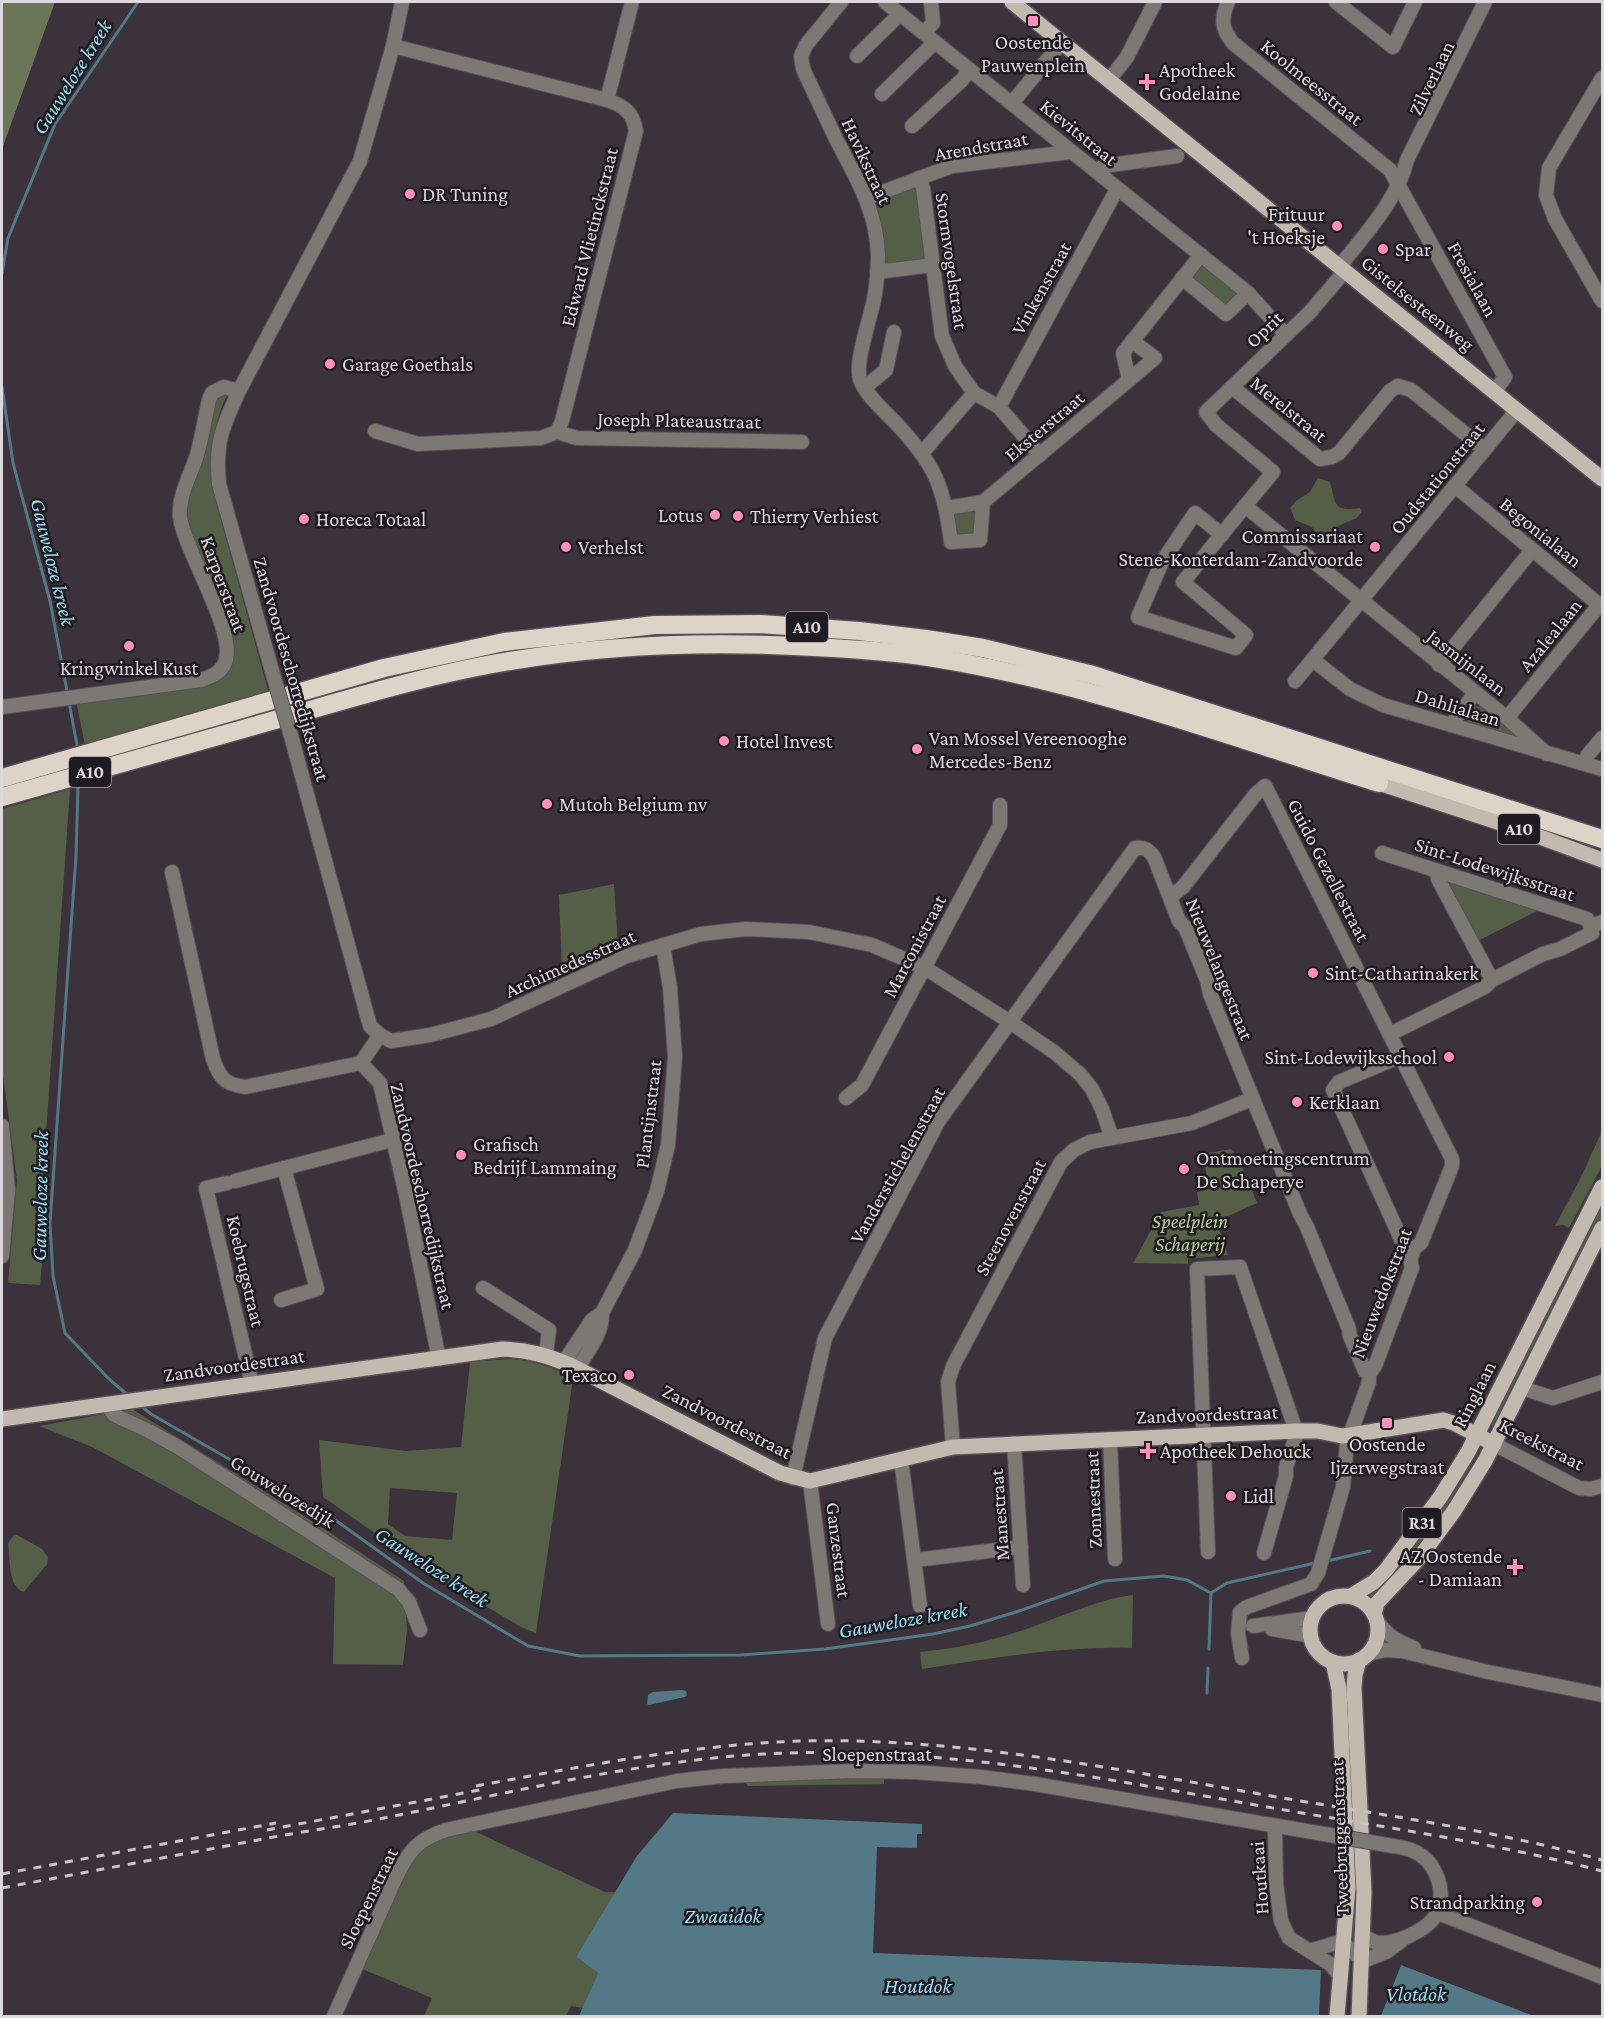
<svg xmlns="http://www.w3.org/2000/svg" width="1604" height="2018" viewBox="0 0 1604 2018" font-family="'Crimson Pro',serif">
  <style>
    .green { fill: #555e46; fill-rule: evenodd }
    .forest { fill: #6b7658 }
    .water { fill: #547986 }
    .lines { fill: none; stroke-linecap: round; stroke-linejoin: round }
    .stream { stroke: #547986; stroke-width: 3 }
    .minor-casing { stroke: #585059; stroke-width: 16 }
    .major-casing { stroke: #585059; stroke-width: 18 }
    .highway-casing { stroke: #585059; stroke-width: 21 }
    .minor { stroke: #7c7873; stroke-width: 14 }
    .major { stroke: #c2b9af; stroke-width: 15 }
    .highway { stroke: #ded3c7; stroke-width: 18 }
    .rail { stroke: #c8c3c9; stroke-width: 3; stroke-dasharray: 8 8; stroke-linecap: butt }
    .minor-bridge-casing { stroke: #585059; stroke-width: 16; stroke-linecap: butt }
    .minor-bridge { stroke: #7c7873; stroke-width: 14 }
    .poi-dot { fill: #fe8ebd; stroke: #1f1b20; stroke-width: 2 }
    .labels { text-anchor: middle; stroke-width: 5; stroke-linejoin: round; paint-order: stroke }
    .shield { fill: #1f1b20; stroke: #a49fa5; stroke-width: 1.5 }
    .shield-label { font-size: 18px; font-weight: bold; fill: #ddd8de }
    .poi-label { font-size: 20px; fill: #ddd8de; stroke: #1f1b20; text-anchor: start }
    .street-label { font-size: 20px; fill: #ddd8de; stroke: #1f1b20 }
    .park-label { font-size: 20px; font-style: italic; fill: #bace97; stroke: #1f1b20 }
    .water-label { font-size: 21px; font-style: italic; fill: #98def5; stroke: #1f1b20 }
  </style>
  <rect width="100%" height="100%" fill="#3b323c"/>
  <!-- green -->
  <g class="green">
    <path d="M916,187L918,188L926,260L920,263L884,264L875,203Z"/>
    <path d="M1201,263L1241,293L1227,308L1189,278Z"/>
    <path d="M228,393C214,421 209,455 212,487L269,694L85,745L76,701L205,683L228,664L189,536L183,508L215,396Z"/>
    <path d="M1318,478L1330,482C1336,503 1332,512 1360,508L1362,511L1357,518L1338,526L1323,541L1312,527L1295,520L1290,508L1296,501L1310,492Z"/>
    <path d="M976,509L978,535L956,537L953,512Z"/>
    <path d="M1476,706L1484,708L1520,739L1469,725L1465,715L1472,707Z"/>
    <path d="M70,789L42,1192V1262L40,1285L8,1283L17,1180L2,1068V809Z"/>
    <path d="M1451,882L1537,911L1478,941L1448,886Z"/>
    <path d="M614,884L618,947L562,974L559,895Z"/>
    <path d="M1602,1131V1166L1569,1228L1563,1225L1555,1226L1581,1177Z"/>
    <path d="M1231,1149L1242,1166L1257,1203L1217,1221L1228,1255L1188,1259V1264L1133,1263L1161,1212L1199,1205L1197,1192L1209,1189L1203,1154Z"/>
    <path d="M1602,1199V1218L1495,1429L1489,1422Z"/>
    <path d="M511,1359C534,1361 552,1366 573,1379L536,1633L521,1627L448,1584L323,1497L319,1440L406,1451L461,1447L470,1362ZM390,1488L457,1493L452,1540L405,1536L388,1524Z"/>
    <path d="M132,1409L312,1521L404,1581L407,1630L403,1665L333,1664L335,1578L92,1447L39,1426Z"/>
    <path d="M1471,1458L1474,1460L1448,1504L1441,1521L1374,1602L1365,1595L1404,1557L1426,1529Z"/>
    <path d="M17,1535L42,1549L48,1557L47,1564L24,1592C8,1588 10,1558 8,1543L13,1536Z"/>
    <path d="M1133,1595L1132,1648C1061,1646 992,1658 922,1669L920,1652C963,1648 1005,1638 1045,1622C1075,1611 1101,1599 1133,1595Z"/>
    <path d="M855,1777H884V1784L748,1786L744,1781Z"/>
    <path d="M474,1831L605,1892H617L576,1957L598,1973L583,2008L571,2006L566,2016H424L432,1998L362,1969L408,1867C428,1840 442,1837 474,1831Z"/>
  </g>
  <!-- forest -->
  <path class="forest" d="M2,2H55L2,149Z"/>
  <!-- water -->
  <g class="water">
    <path d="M682,1690L686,1691L687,1695L685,1697L649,1705L647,1704L648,1695L653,1692Z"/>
    <path d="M673,1813L922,1824V1834H917V1848L877,1847L873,1953L1321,1970L1319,2016H579L598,1973L576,1957L637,1856Z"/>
    <path d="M1401,1965L1414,1970L1534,2016H1381Z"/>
  </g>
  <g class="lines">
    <!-- stream -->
    <g class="stream">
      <path d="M2,273L8,238L55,124L138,2"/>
      <path d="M2,387L13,463L50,601L68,696"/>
      <path d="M69,702L77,745"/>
      <path d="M78,787L76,856L50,1223L53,1276L65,1333L109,1379L129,1396"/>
      <path d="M141,1406L151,1414L338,1522L423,1583L528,1646L580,1656L740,1655L825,1649L933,1634L970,1626L1016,1612L1104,1581L1164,1576L1187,1580L1211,1593L1227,1583L1315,1563"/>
      <path d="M1327,1561L1370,1551"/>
      <path d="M1209,1649L1211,1593"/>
      <path d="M1207,1693L1208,1668"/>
    </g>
    <defs>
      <g id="minor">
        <path d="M841,2L806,45L801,56L803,69C814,92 825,116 836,139C856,177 878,213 878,258C878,270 877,282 875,294C872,314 854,363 860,379C864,393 884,411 894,421C934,463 944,485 951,542L980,540L983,502L947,508"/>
        <path d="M885,2L1248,293L1286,335"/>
        <path d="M1228,2C1221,18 1221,28 1233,43L1390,170L1505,377L1494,392"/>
        <path d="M1336,2L1393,47L1415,2"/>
        <path d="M924,33L933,23L931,2"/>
        <path d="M857,56L900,14"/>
        <path d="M1602,78L1549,168L1546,195L1555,219L1602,301"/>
        <path d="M1109,80L1127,57L1155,2"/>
        <path d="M882,94L935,42"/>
        <path d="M607,100L632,2"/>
        <path d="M1012,103L1062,42"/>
        <path d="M912,126L963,79L969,69"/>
        <path d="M1098,172L1103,166L1177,156"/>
        <path d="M919,178L923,188L942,336L955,366L974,393L999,407L1040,455"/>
        <path d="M867,198L952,166L1071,152"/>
        <path d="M1340,266C1365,234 1397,201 1407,160L1485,2"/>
        <path d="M1345,271L1310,312L1206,412L1216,425L1273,472L1245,506L1507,718L1547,754"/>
        <path d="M877,272L933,265"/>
        <path d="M1182,278L1226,314L1248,293"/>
        <path d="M1129,380L1155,358L1132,341"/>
        <path d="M865,387L886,370L894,332"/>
        <path d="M1232,387L1320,459L1332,457L1339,453L1390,391L1398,386L1411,390L1484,449"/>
        <path d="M999,407L1117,189"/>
        <path d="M375,431L418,444L541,438L557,432L562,421L636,131C633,112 624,106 607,100L393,46"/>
        <path d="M557,432L577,438L802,442"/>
        <path d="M922,453L974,393"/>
        <path d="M1455,486L1602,607"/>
        <path d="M983,502L1129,380L1123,353L1201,255"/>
        <path d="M1222,535L1195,513L1162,562L1138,617L1236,648L1246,635L1183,582L1245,506"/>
        <path d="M1313,660L1350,689L1383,705L1602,769"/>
        <path d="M1439,665L1532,550"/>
        <path d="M272,671L219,484C215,442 222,428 239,391L360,161L393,46L402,2"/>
        <path d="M1295,681L1517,410"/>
        <path d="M2,707L201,680C210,677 219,674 224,665C240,636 184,551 180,517C178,496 191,474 197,455C202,437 205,418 209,400L212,393L224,387L239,391"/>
        <path d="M1507,718L1600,604"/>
        <path d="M1451,725L1475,693"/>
        <path d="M293,743L370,1026L380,1035L391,1041L430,1035L491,1019L627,956L701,934L746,929L809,932L872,945L925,968L1010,1022L1054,1052L1080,1074L1092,1089L1102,1109L1112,1138"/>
        <path d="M1586,764L1587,756L1602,738"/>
        <path d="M1382,853L1587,919L1591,927"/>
        <path d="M172,872L213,1059C220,1078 224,1084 245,1087L361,1063"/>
        <path d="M1437,872L1438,879L1492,980"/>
        <path d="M1170,897L1183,887L1255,795L1265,786L1452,1159V1166L1421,1243C1412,1248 1409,1259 1412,1268L1375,1366L1369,1374V1382L1347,1443L1343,1487L1318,1573L1311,1584L1247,1607L1240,1612L1238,1633L1242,1658"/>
        <path d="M1390,1034L1485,987L1492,980L1543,954L1560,949L1592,933L1591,927L1602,922"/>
        <path d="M1401,1056L1339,1082L1333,1090L1408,1254L1412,1255"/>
        <path d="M361,1063L380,1083L406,1195L439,1359"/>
        <path d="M361,1063L380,1035"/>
        <path d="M846,1098L862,1085L1000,825V805"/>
        <path d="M2,1126L8,1190L2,1256"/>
        <path d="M235,1181L392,1140"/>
        <path d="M227,1183L206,1188L252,1384"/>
        <path d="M483,1288L549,1330L546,1354"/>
        <path d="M281,1300L317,1289L284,1168"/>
        <path d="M602,1313C603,1331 590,1348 581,1363L572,1366L568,1356L592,1320L602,1313L635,1250L657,1191L668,1145L675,1057L670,988L663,945"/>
        <path d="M1522,1388L1553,1398L1602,1382"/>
        <path d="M107,1404L114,1415L149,1431L178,1447L398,1589L409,1602L420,1630"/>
        <path d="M1110,1439L1115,1559"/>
        <path d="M1014,1443L1023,1585"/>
        <path d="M1494,1444L1579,1488L1590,1489L1602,1486"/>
        <path d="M953,1447L948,1382L953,1366L1061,1162L1074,1150L1090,1142L1192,1123L1252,1099"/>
        <path d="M901,1459L920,1606"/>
        <path d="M793,1478L825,1338L938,1122L1135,848C1144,847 1148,849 1154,857L1179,921L1185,927L1207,980L1210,994L1300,1214L1307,1227L1349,1329L1350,1336L1365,1371L1369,1374"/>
        <path d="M810,1481L828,1624"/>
        <path d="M1208,1552L1197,1269L1240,1267L1296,1431V1436L1286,1467V1476L1264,1553"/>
        <path d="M915,1560L1021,1547"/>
        <path d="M1376,1620C1389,1637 1395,1640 1414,1648"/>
        <path d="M1253,1626L1312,1618"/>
        <path d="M1272,1629L1311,1636"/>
        <path d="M1367,1654L1386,1650L1402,1651L1488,1672L1602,1695"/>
        <path d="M1275,1826L1276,1883L1281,1921L1289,1938L1330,1964L1340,1975"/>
        <path d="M1438,1913L1602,1977"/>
        <path d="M1362,1936C1367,1938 1371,1940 1375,1942C1393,1947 1431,1929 1438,1911C1446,1888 1435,1859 1411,1850C1406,1848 1399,1847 1393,1846"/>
        <path d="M1310,1950C1320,1949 1335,1942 1343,1942L1355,1954L1366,1960L1386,1952L1401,1941"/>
        <path d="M334,2016L397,1875C410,1849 419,1839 446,1830L677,1781L723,1776L855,1771L915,1772L981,1777L1035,1784L1318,1833"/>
      </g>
      <g id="major">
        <path d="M1012,2L1602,479"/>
        <path d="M1379,783L1516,828L1602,860"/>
        <path d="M2,1419L503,1349C529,1350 549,1356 572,1366L780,1473L810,1481L953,1447L1296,1431H1318L1342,1436L1350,1435L1444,1420L1456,1424L1494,1444"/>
        <path d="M1351,1596L1374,1582L1386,1570L1441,1496L1468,1452L1602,1187"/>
        <circle cx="1344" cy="1630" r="34"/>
        <path d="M1374,1614L1377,1603L1420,1557L1454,1511L1485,1461L1602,1228"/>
        <path d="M1333,1662L1339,1689L1348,1888L1337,2016"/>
        <path d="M1359,2016L1364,1892L1354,1688L1355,1675L1359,1660"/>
      </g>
      <g id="highway">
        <path d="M2,778L384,668L504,642L655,625L760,624L859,631L926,639L983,648L1093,675L1602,839"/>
        <path d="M2,797C99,769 197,741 296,714C366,694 437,673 510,661C611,644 713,641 814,647C852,649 890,651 928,657C1082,681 1231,737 1379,783"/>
      </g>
    </defs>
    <!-- minor casing -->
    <use href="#minor" class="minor-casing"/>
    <!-- major casing -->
    <use href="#major" class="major-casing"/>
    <!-- highway casing -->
    <use href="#highway" class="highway-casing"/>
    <!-- minor -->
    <use href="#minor" class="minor"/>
    <!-- major -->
    <use href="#major" class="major"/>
    <!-- highway -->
    <use href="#highway" class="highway"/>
    <!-- rail -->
    <g class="rail">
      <path d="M476,1786C584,1766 690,1745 799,1741C958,1737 1115,1769 1271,1796C1382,1815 1494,1830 1602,1860"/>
      <path d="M267,1830L485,1789"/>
      <path d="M2,1874L276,1823"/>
      <path d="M2,1888C87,1872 173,1856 258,1840C298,1832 339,1827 379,1819C505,1794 636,1761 764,1754C928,1745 1090,1776 1250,1804C1368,1825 1487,1841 1602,1871"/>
    </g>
    <defs>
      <g id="minor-bridge">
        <path d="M272,671L293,743"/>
        <path d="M1318,1833L1393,1846"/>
      </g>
    </defs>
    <!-- minor-bridge casing -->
    <use href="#minor-bridge" class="minor-bridge-casing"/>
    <!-- minor-bridge -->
    <use href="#minor-bridge" class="minor-bridge"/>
  </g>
  <!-- markers -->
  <g class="poi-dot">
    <rect x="1027" y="15" width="12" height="12" rx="3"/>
    <path d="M1144 73h6v6h6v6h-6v6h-6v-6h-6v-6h6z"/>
    <circle cx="410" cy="194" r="6"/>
    <circle cx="1337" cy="226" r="6"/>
    <circle cx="1383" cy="249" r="6"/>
    <circle cx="330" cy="364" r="6"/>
    <circle cx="715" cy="515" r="6"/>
    <circle cx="738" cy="516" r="6"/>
    <circle cx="304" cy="519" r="6"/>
    <circle cx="566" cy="547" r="6"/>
    <circle cx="1375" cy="547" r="6"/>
    <circle cx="129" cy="646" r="6"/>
    <circle cx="724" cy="741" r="6"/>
    <circle cx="917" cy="749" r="6"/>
    <circle cx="547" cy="804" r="6"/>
    <circle cx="1313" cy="973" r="6"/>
    <circle cx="1449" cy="1057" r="6"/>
    <circle cx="1297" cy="1102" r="6"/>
    <circle cx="461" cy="1155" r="6"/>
    <circle cx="1184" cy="1169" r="6"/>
    <circle cx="629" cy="1375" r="6"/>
    <rect x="1381" y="1417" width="12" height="12" rx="3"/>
    <path d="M1145 1442h6v6h6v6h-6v6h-6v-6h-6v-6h6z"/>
    <circle cx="1231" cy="1496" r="6"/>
    <path d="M1512 1558h6v6h6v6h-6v6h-6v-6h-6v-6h6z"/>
    <circle cx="1537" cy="1902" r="6"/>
  </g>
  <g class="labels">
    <!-- shield labels -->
    <g class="shield">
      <rect x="786" y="612" width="42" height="30" rx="4.5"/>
      <rect x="69" y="757" width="42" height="30" rx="4.5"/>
      <rect x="1498" y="814" width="42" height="30" rx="4.5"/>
      <rect x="1402.5" y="1508" width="39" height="30" rx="4.5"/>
    </g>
    <g class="shield-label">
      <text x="807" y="633">A10</text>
      <text x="90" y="778">A10</text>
      <text x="1519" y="835">A10</text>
      <text x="1422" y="1529">R31</text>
    </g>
    <!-- poi labels -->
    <g class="poi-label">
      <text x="1033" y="49" text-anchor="middle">Oostende<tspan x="1033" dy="23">Pauwenplein</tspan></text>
      <text x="1159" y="77">Apotheek<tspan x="1159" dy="23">Godelaine</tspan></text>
      <text x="422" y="201">DR Tuning</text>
      <text x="1325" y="221" text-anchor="end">Frituur<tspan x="1325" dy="23">'t Hoeksje</tspan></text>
      <text x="1395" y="256">Spar</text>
      <text x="342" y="371">Garage Goethals</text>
      <text x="703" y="522" text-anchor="end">Lotus</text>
      <text x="750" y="523">Thierry Verhiest</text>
      <text x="316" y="526">Horeca Totaal</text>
      <text x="1363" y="543" text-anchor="end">Commissariaat<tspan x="1363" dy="23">Stene-Konterdam-Zandvoorde</tspan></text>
      <text x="578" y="554">Verhelst</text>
      <text x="129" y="675" text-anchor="middle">Kringwinkel Kust</text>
      <text x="929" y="745">Van Mossel Vereenooghe<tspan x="929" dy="23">Mercedes-Benz</tspan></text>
      <text x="736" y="748">Hotel Invest</text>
      <text x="559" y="811">Mutoh Belgium nv</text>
      <text x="1325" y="980">Sint-Catharinakerk</text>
      <text x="1437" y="1064" text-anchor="end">Sint-Lodewijksschool</text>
      <text x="1309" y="1109">Kerklaan</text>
      <text x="473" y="1151">Grafisch<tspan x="473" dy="23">Bedrijf Lammaing</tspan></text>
      <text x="1196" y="1165">Ontmoetingscentrum<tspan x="1196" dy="23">De Schaperye</tspan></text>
      <text x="617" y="1382" text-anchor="end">Texaco</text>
      <text x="1387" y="1451" text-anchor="middle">Oostende<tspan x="1387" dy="23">Ijzerwegstraat</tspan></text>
      <text x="1160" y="1458">Apotheek Dehouck</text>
      <text x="1243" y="1503">Lidl</text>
      <text x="1502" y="1563" text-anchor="end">AZ Oostende<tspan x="1502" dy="23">- Damiaan</tspan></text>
      <text x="1525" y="1909" text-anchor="end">Strandparking</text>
    </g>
    <!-- street labels -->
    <g class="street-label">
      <text transform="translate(1431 78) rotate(-64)" y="7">Zilverlaan</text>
      <text transform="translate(1312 82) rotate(39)" y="7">Koolmeesstraat</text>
      <text transform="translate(1079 132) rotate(39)" y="7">Kievitstraat</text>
      <text transform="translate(981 146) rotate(-10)" y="7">Arendstraat</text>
      <text transform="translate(867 161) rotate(65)" y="7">Havikstraat</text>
      <text transform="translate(589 237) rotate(-76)" y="7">Edward Vlietinckstraat</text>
      <text transform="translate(952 261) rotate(82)" y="7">Stormvogelstraat</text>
      <text transform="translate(1473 279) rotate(61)" y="7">Fresialaan</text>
      <text transform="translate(1041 288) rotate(-61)" y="7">Vinkenstraat</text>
      <text transform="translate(1418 303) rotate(39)" y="7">Gistelsesteenweg</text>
      <text transform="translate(1264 329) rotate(-44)" y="7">Oprit</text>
      <text transform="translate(1289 409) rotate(39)" y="7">Merelstraat</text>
      <text transform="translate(679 420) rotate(1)" y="7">Joseph Plateaustraat</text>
      <text transform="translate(1044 426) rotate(-40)" y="7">Eksterstraat</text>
      <text transform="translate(1437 478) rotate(-51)" y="7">Oudstationstraat</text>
      <text transform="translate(1541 532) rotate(39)" y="7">Begonialaan</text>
      <text transform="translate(224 584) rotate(70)" y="7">Karperstraat</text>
      <text transform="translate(1550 635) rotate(-51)" y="7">Azalealaan</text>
      <text transform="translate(1467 662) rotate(38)" y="7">Jasmijnlaan</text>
      <text transform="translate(292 669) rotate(74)" y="7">Zandvoordeschorredijkstraat</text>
      <text transform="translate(1458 707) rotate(17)" y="7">Dahlialaan</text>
      <text transform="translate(1495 869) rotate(18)" y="7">Sint-Lodewijksstraat</text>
      <text transform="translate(1329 870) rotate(63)" y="7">Guido Gezellestraat</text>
      <text transform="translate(914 946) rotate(-62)" y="7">Marconistraat</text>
      <text transform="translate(570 963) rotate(-24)" y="7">Archimedesstraat</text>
      <text transform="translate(1220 969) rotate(68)" y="7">Nieuwelangestraat</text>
      <text transform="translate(648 1114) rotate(-83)" y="7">Plantijnstraat</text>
      <text transform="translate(897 1165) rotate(-61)" y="7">Vanderstichelenstraat</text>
      <text transform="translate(423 1196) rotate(77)" y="7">Zandvoordeschorredijkstraat</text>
      <text transform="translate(1010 1217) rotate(-62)" y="7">Steenovenstraat</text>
      <text transform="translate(246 1271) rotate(77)" y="7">Koebrugstraat</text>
      <text transform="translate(1381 1293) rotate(-69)" y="7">Nieuwedokstraat</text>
      <text transform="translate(234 1365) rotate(-8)" y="7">Zandvoordestraat</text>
      <text transform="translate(1474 1394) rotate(-63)" y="7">Ringlaan</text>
      <text transform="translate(1207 1414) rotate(-2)" y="7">Zandvoordestraat</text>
      <text transform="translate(727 1421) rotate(27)" y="7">Zandvoordestraat</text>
      <text transform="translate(1542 1444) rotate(27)" y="7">Kreekstraat</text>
      <text transform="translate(283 1491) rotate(32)" y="7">Gouwelozedijk</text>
      <text transform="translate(1093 1500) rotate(-92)" y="7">Zonnestraat</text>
      <text transform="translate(999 1515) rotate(-94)" y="7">Manestraat</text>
      <text transform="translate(839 1550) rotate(83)" y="7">Ganzestraat</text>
      <text x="877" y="1761">Sloepenstraat</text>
      <text transform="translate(1339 1838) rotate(-92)" y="7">Tweebruggenstraat</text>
      <text transform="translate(1259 1878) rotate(-94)" y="7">Houtkaai</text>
      <text transform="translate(368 1898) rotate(-64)" y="7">Sloepenstraat</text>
    </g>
    <!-- park labels -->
    <g class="park-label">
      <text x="1190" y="1228">Speelplein<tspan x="1190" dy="23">Schaperij</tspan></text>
    </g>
    <!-- water labels -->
    <g class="water-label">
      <text transform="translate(72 77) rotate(-58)" y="7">Gauweloze kreek</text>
      <text transform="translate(53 562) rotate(76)" y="7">Gauweloze kreek</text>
      <text transform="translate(40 1196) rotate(-89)" y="7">Gauweloze kreek</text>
      <text transform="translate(432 1567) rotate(33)" y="7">Gauweloze kreek</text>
      <text transform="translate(903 1620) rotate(-10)" y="7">Gauweloze kreek</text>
      <text x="723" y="1923">Zwaaidok</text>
      <text x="918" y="1993">Houtdok</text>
      <text x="1416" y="2001">Vlotdok</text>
    </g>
  </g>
  <!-- border -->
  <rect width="1604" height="2018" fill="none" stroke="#ddd8de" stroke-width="6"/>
</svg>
